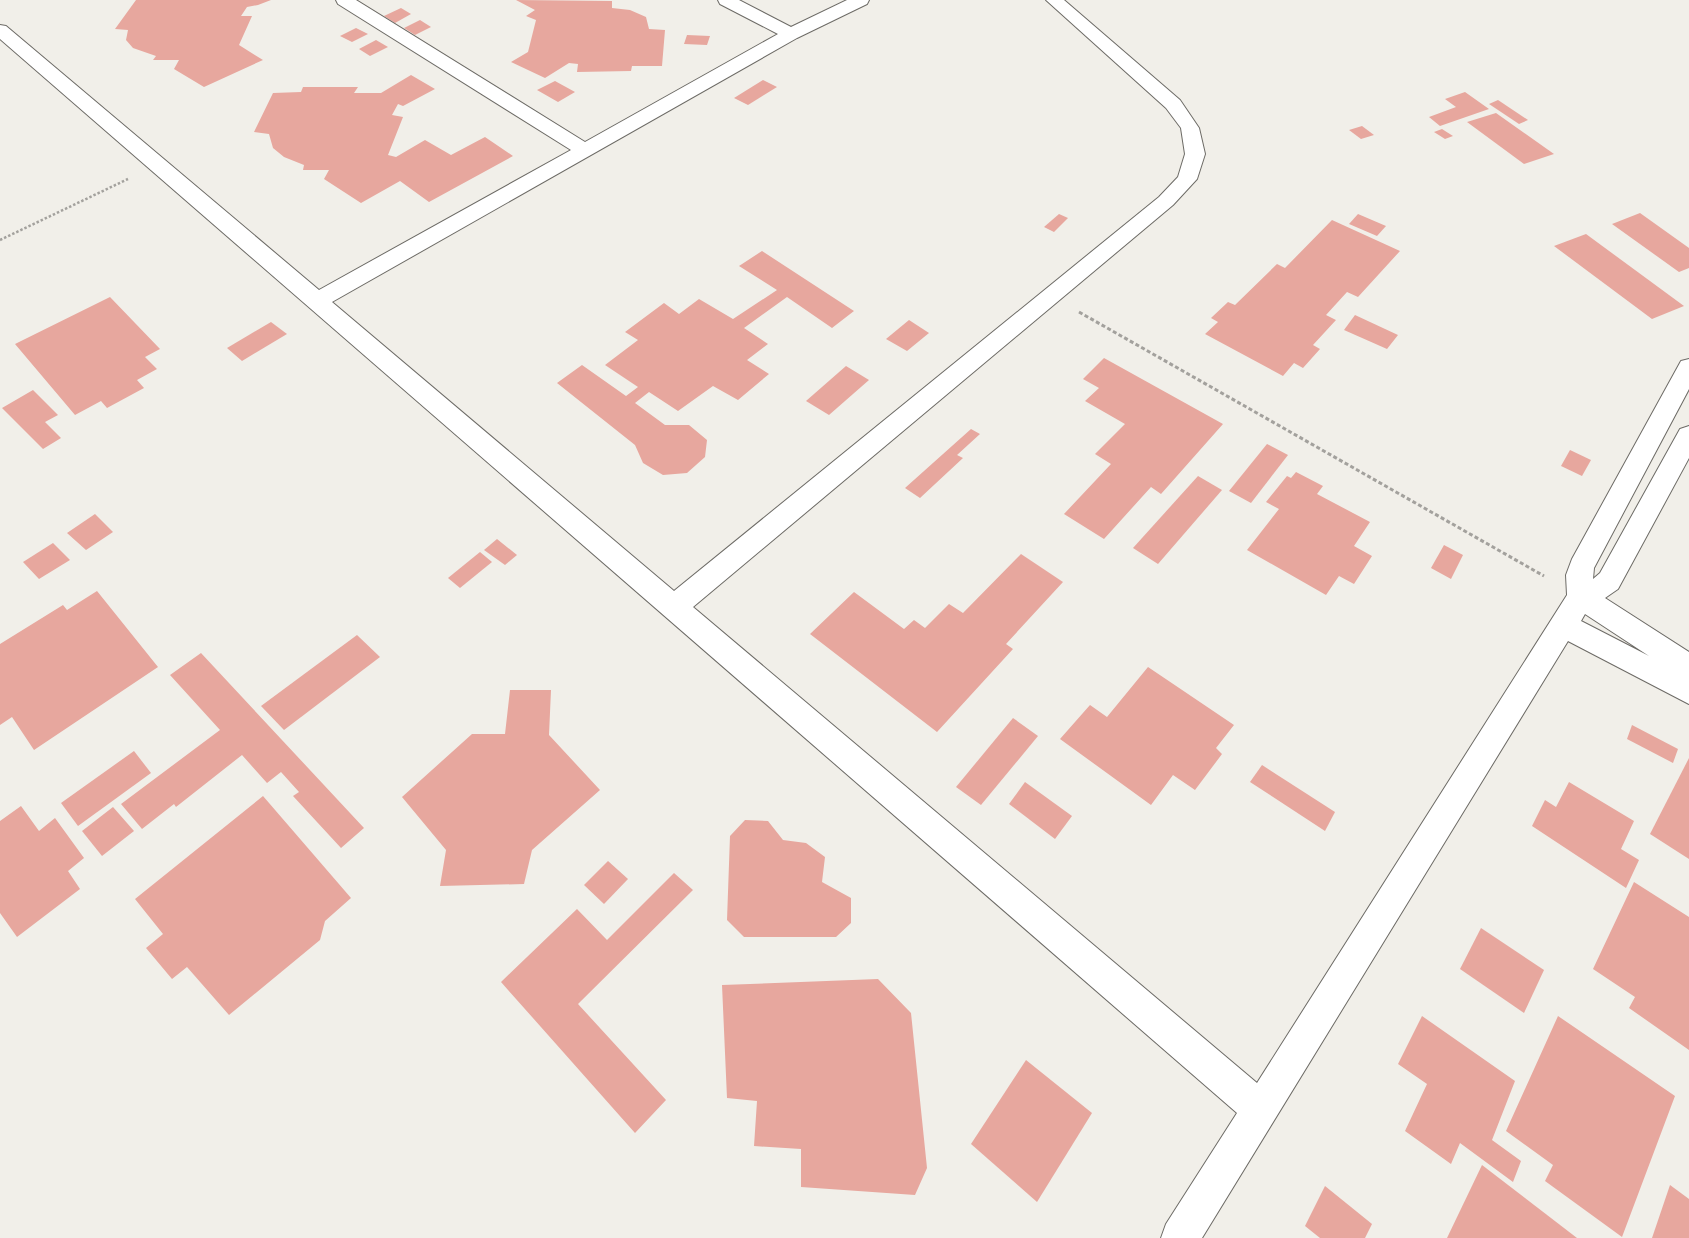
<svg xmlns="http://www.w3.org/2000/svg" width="1689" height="1238" viewBox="0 0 1689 1238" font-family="'Fira Sans Condensed',sans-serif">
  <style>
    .building { fill: #e7a79e }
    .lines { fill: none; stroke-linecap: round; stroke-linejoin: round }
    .street-casing { stroke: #6d6b66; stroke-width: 2 }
    .path-far1 { stroke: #a3a19d; stroke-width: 2.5; stroke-dasharray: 2.5 2; stroke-linecap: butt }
    .path { stroke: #a3a19d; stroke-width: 3; stroke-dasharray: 4 2.5; stroke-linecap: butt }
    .street { fill: #fff; fill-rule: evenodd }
  </style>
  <rect width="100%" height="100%" fill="#f1efe9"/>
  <!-- building -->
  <g class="building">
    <path d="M136,0H271L258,5L247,7L241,16H252L239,45L263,60L204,87L174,69L179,60H153L156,56L133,48L126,40L128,30L115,29Z"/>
    <path d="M516,0L612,1V8L630,10L646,17L649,29L665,30L662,66H632L631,71L577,72L578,64L569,63L545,78L511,62L528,52L536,20L526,16L535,10Z"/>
    <path d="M401,8L411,14L395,23L384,16Z"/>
    <path d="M420,20L431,27L415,35L404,28Z"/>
    <path d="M356,28L368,34L352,42L340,36Z"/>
    <path d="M687,35L710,36L707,45L684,44Z"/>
    <path d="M376,40L388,47L370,56L359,49Z"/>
    <path d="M411,75L435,89L403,106L398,104L392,115L403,117L388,155L396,157L425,140L451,155L485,137L513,156L429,202L400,181L361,203L324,179L329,170H303L304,165L284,157L273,148L269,134L254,132L273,93L301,92L303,87H358L354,93H381Z"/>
    <path d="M763,80L777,87L748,105L734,98Z"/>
    <path d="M555,81L575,92L558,102L537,90Z"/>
    <path d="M1465,92L1489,109L1440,126L1429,117L1456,107L1445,99Z"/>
    <path d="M1498,100L1528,120L1519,124L1489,104Z"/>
    <path d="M1496,113L1554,154L1524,164L1467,122Z"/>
    <path d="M1362,126L1374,135L1361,139L1349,130Z"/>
    <path d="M1442,129L1453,136L1445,139L1434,132Z"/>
    <path d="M1640,213L1689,248V268L1679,272L1612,224Z"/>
    <path d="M1059,214L1068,218L1054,232L1044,227Z"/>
    <path d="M1358,214L1386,226L1377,236L1349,224Z"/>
    <path d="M1332,220L1400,251L1358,297L1347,292L1326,315L1336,320L1313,345L1320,349L1303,368L1294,363L1283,376L1205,334L1218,322L1211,318L1228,302L1235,305L1277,264L1285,268Z"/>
    <path d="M1586,234L1684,306L1652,319L1554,246Z"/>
    <path d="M762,251L854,311L832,328L787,297L744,328L768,344L747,360L769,374L738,400L713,386L678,411L649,392L635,403L665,425H689L707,440L705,457L687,473L663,475L643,463L635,445L557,383L582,365L626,396L638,387L605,365L638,340L625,332L664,303L679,314L699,299L733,319L777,290L739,266Z"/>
    <path d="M110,297L160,349L145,357L157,369L137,380L144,388L107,408L101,401L75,415L15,344Z"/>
    <path d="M1355,315L1398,335L1387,349L1344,330Z"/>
    <path d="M909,320L929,333L907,351L886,339Z"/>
    <path d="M271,322L287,334L242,361L227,348Z"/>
    <path d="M1104,358L1223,424L1161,494L1151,487L1104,539L1064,514L1111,464L1095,454L1125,424L1085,401L1099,388L1083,379Z"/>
    <path d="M846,366L869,380L829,415L806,401Z"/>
    <path d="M33,390L58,415L45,422L61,438L43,449L2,408Z"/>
    <path d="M971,429L980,434L957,455L963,458L920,498L905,488Z"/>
    <path d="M1267,444L1288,455L1251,503L1229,491Z"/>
    <path d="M1570,450L1591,460L1582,476L1561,466Z"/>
    <path d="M1296,472L1323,486L1317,494L1370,522L1354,546L1372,556L1354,584L1339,576L1326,595L1247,550L1279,509L1266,502L1287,476L1291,478Z"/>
    <path d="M1198,476L1222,490L1158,564L1133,548Z"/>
    <path d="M95,514L113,532L86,550L67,533Z"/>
    <path d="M497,539L517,555L505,565L484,550Z"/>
    <path d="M53,543L70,560L39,579L23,562Z"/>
    <path d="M1444,545L1463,555L1451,579L1431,568Z"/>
    <path d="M480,552L492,562L460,588L448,578Z"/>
    <path d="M1021,554L1063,582L1006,644L1013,649L937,732L810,634L854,592L904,629L914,620L925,628L949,604L963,613Z"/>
    <path d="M97,591L158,667L34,750L12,717L0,725V644L63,605L67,610Z"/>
    <path d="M357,635L380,657L284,730L261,706Z"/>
    <path d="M201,653L364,828L341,848L293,796L299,792L281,772L267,783L242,755L176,807L174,804L142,829L121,804L220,730L170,675Z"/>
    <path d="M1148,667L1234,725L1216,748L1222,754L1195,790L1173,775L1151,805L1060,739L1090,705L1107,717Z"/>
    <path d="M510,690H551L549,735L600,790L532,850L524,884L440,886L446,850L402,797L472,734H505Z"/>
    <path d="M1013,718L1038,736L981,805L956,787Z"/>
    <path d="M1632,725L1678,749L1673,763L1627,739Z"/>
    <path d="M134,751L151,773L78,826L61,803Z"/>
    <path d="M1689,758V859L1650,834Z"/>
    <path d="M1262,765L1335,812L1325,831L1250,782Z"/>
    <path d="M1025,782L1072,816L1055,839L1009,804Z"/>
    <path d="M1569,782L1634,821L1621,849L1639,860L1626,888L1532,826L1545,800L1556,807Z"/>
    <path d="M263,796L351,898L325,921L320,940L229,1015L187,967L172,979L146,948L163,934L135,899Z"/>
    <path d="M21,806L39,831L55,818L84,858L68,871L80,889L17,937L0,913V821Z"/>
    <path d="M113,807L134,831L102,856L82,831Z"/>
    <path d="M745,820L768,821L783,840L806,843L825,857L822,882L851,898V923L836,937H744L727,920L730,836Z"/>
    <path d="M608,861L628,879L604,904L584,885Z"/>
    <path d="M674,873L693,890L578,1004L666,1100L635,1133L501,982L577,909L607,940Z"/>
    <path d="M1634,882L1689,917V1050L1629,1008L1635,997L1593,969Z"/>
    <path d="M1481,928L1544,970L1524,1013L1460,969Z"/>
    <path d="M878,979L911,1013L927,1168L915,1195L801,1187V1149L754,1146L757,1101L727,1098L722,985Z"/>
    <path d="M1422,1016L1515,1081L1492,1140L1521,1161L1513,1182L1460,1143L1451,1164L1405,1131L1427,1084L1398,1064Z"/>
    <path d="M1558,1016L1675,1096L1622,1237L1545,1181L1553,1165L1506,1131Z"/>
    <path d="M1026,1060L1092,1113L1037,1202L971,1144Z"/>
    <path d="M1482,1165L1577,1238H1447Z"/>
    <path d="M1670,1185L1689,1199V1238H1652Z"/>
    <path d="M1325,1186L1372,1224L1365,1238H1320L1305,1226Z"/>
  </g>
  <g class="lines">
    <defs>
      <path id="street" d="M336,0H356L585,142L778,34L720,4L718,0H739L791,27L847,0H869L867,4L797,38L332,302L674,591L1159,197L1178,177L1185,154L1181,128L1166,108L1046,0H1064L1180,100L1199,128L1205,154L1197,179L1173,205L693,607L1257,1083L1567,595L1566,575L1572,559L1681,361L1689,359V389L1594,568L1593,579L1600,573L1680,429L1689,426V458L1618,589L1605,598L1689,652V704L1568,641L1202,1238H1161L1166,1224L1237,1113L0,39V25L6,26L319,290L571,150L338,4ZM1585,614L1649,656L1581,621Z"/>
    </defs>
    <!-- street casing -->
    <use href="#street" class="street-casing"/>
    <!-- path-far1 -->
    <path class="path-far1" d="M0,240L128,179"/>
    <!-- path -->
    <path class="path" d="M1079,312L1544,576"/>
    <!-- street -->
    <use href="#street" class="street"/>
  </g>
</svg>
